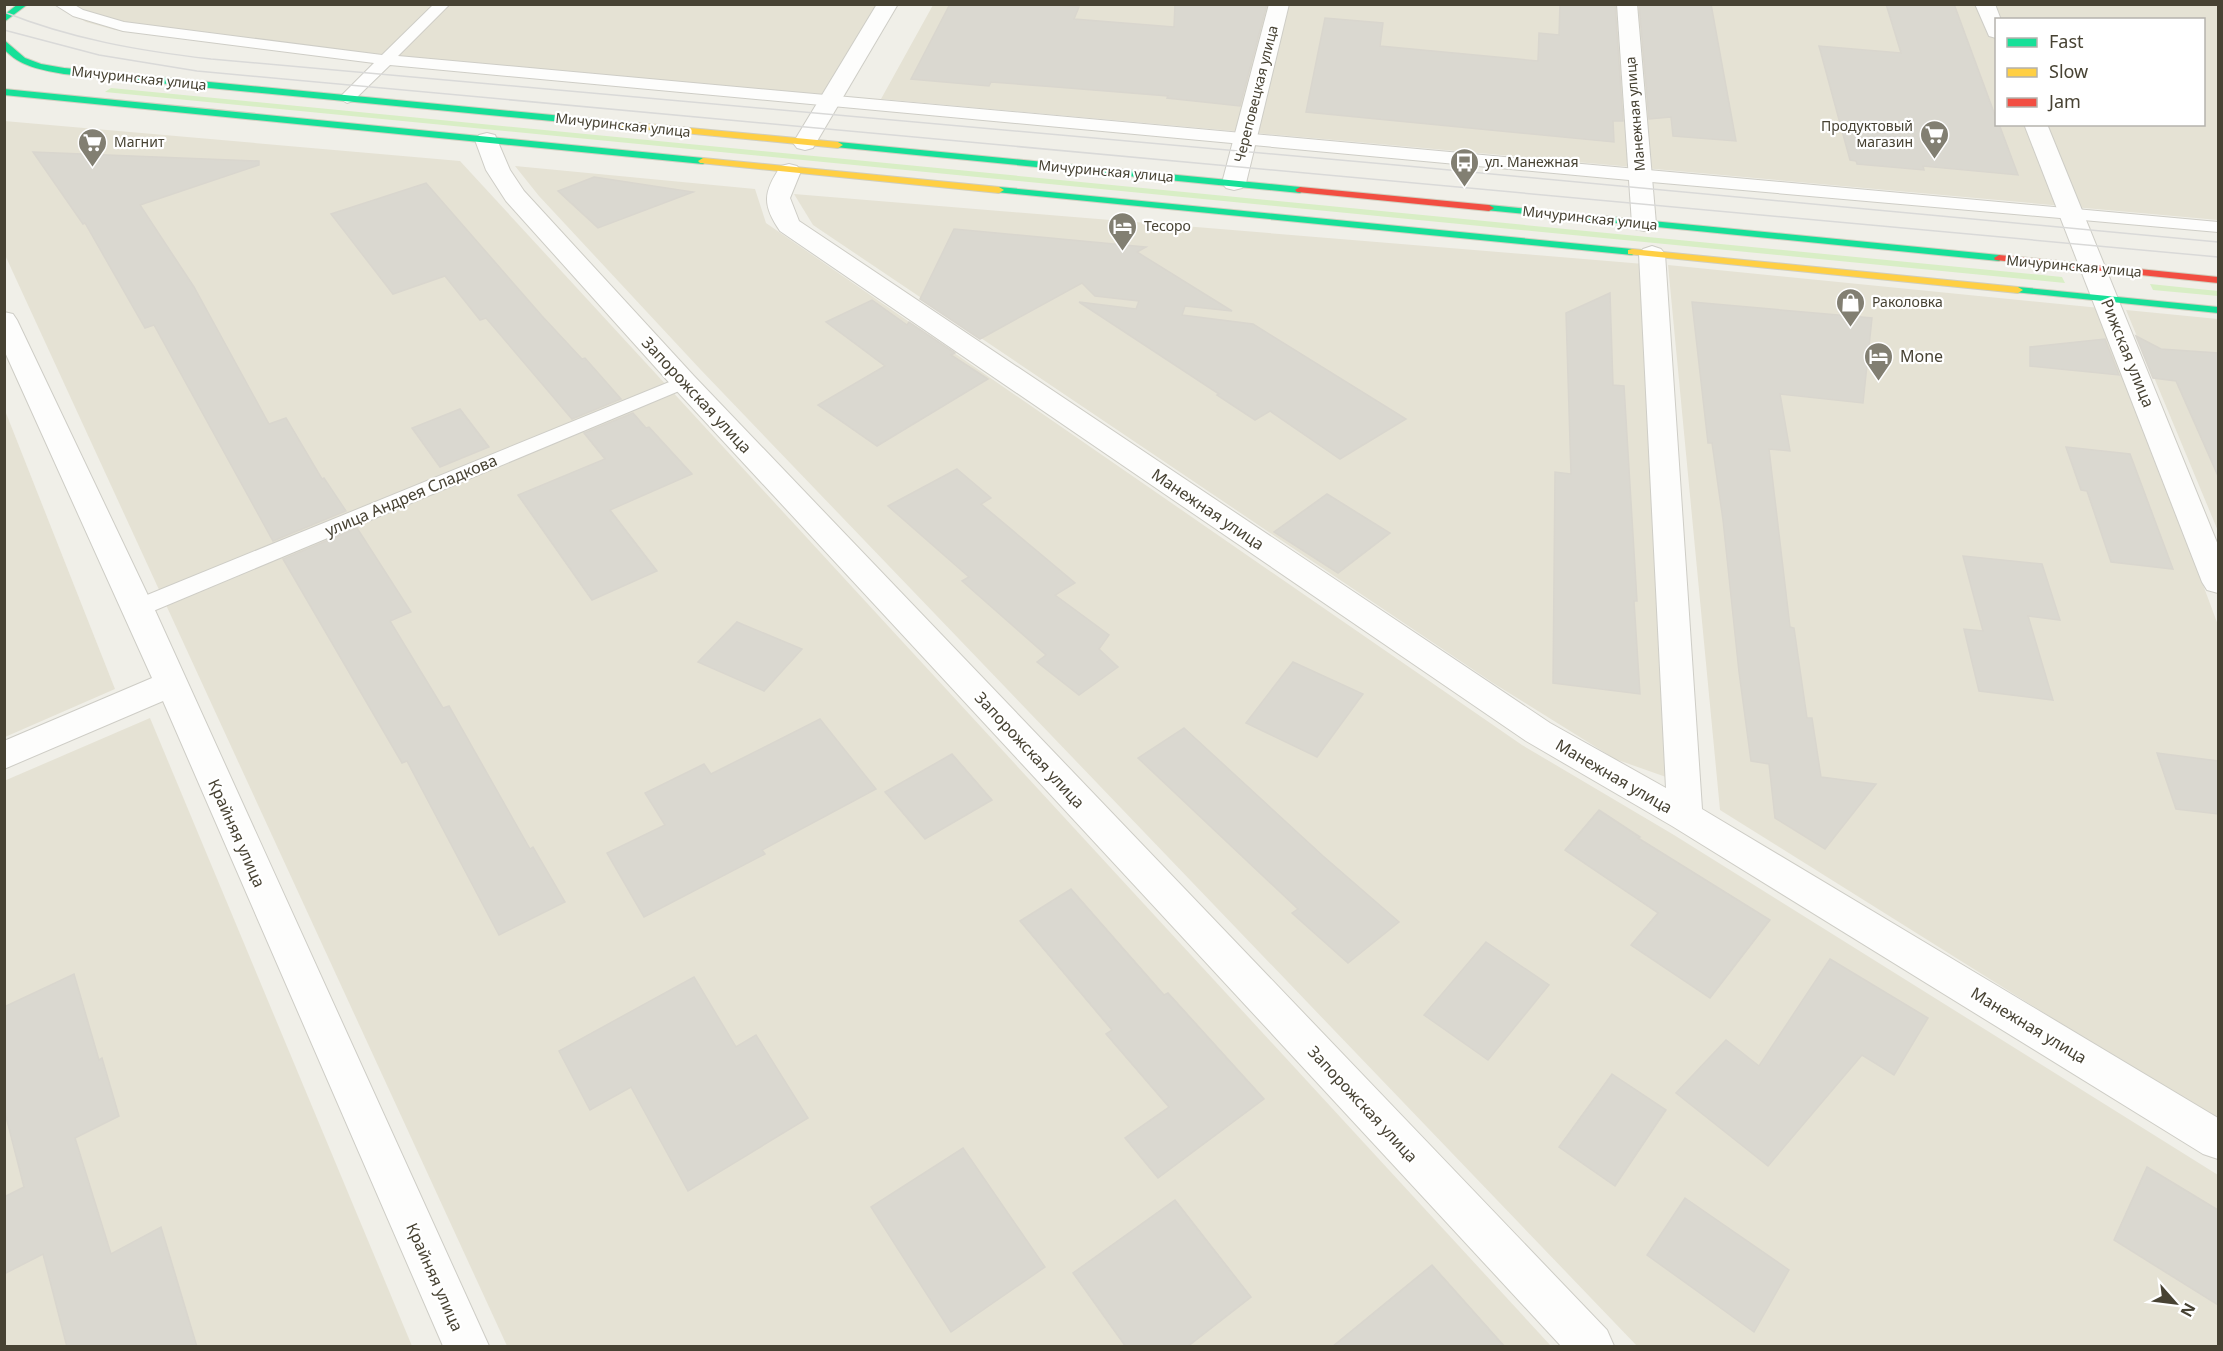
<svg xmlns="http://www.w3.org/2000/svg" width="2223" height="1351" viewBox="0 0 2223 1351" font-family="'Noto Sans',sans-serif">
  <style>
    .residential { fill: #e5e2d4; fill-rule: evenodd }
    .green { fill: #d8eec5 }
    .building { fill: #dad8d0; stroke: #d9d6ce; stroke-width: 1.5 }
    .lines { fill: none; stroke-linecap: round; stroke-linejoin: round }
    .lane-casing { stroke: #cecdc6; stroke-width: 2 }
    .street-casing { stroke: #cecdc6; stroke-width: 2 }
    .fast-casing { stroke: #d0cebe; stroke-width: 2 }
    .slow-casing { stroke: #d0cebe; stroke-width: 2 }
    .jam-casing { stroke: #d0cebe; stroke-width: 2 }
    .lane { fill: #fdfdfc; fill-rule: evenodd }
    .street { fill: #fdfdfc; fill-rule: evenodd }
    .fast { fill: #16e098; fill-rule: evenodd }
    .slow { fill: #ffcf43; fill-rule: evenodd }
    .jam { fill: #f24e42; fill-rule: evenodd }
    .tram { stroke: #d9d9d8; stroke-width: 1.5 }
    .labels { text-anchor: middle; stroke-width: 4.5; stroke-linejoin: round; paint-order: stroke }
    .far-street-label { font-size: 14px; fill: #474233; stroke: #fff }
    .far-poi-label { font-size: 14px; fill: #474233; stroke: #fff; text-anchor: start }
    .street-label { font-size: 16px; fill: #474233; stroke: #fff }
    .poi-label { font-size: 16px; fill: #474233; stroke: #fff; text-anchor: start }
  </style>
  <rect width="100%" height="100%" fill="#f0efe8"/>
  <!-- residential -->
  <g class="residential">
    <path d="M58,5H878L822,100L172,37L115,30L86,22Z"/>
    <path d="M933,5H2218V220L881,99ZM1996,20H2204V124H1996Z"/>
    <path d="M4,121L460,161L1551,1346H507L5,255Z"/>
    <path d="M515,166L755,189L766,223L1522,745L1674,835L2218,1175V1346H1637L700,369L539,196Z"/>
    <path d="M794,194L1644,264L1666,777L1615,759L1493,683L813,225Z"/>
    <path d="M1668,265L2100,308L2218,625V1122L1720,810Z"/>
    <path d="M2126,310L2218,319V531Z"/>
    <path d="M4,408L115,689L5,737H4Z"/>
    <path d="M150,718L412,1346H5L4,781Z"/>
  </g>
  <!-- green -->
  <g class="green">
    <path d="M111,88L2062,277L2065,283L105,92Z"/>
    <path d="M2150,284L2218,291V296L2153,290Z"/>
  </g>
  <!-- building -->
  <g class="building">
    <path d="M950,4H1044L1079,7L1074,19L1174,27L1175,4H1267L1240,106L1167,98L1168,96L1056,87L991,82L989,86L911,79Z"/>
    <path d="M1560,4H1615L1623,121H1613L1614,142L1306,112L1325,18L1383,23L1380,46L1538,61L1539,33L1559,35Z"/>
    <path d="M1639,4H1711L1736,141L1673,136L1671,117L1649,119Z"/>
    <path d="M1886,4H1954L1996,118V124H1999L2018,175L1923,166L1924,170L1857,164L1856,161L1850,160L1819,46L1901,53Z"/>
    <path d="M33,152L259,161V165L140,205L194,287L269,424L286,418L322,479L324,478L346,511L273,541L154,325L145,328L85,223L83,224Z"/>
    <path d="M594,177L693,192L598,228L558,191Z"/>
    <path d="M426,183L542,316L582,359L585,358L621,399L572,419L486,318L480,320L445,276L393,294L331,214Z"/>
    <path d="M954,229L1146,247L1137,252L1232,311L1185,306L1182,315L1253,324L1406,419L1340,459L1270,411L1255,420L1217,395L1219,394L1079,302L1136,309L1139,301L1095,296L1082,283L980,339L920,299Z"/>
    <path d="M1610,293L1613,385L1624,386L1637,601H1634L1640,694L1553,683L1555,472L1571,474L1566,313Z"/>
    <path d="M872,300L907,325L909,322L955,353L951,355L988,379L877,446L818,405L885,366L826,322Z"/>
    <path d="M1692,302L1872,318L1863,403L1780,394L1790,451L1769,449L1790,627L1794,628L1807,718H1812L1821,777L1876,784L1825,849L1775,818L1769,764L1751,761L1739,672L1723,520L1712,443H1708Z"/>
    <path d="M2136,336L2161,349L2218,353V476L2176,381L2153,378Z"/>
    <path d="M2105,339L2119,375L2030,366V347Z"/>
    <path d="M460,409L489,447L440,467L412,428Z"/>
    <path d="M633,413L646,428L649,427L692,474L610,510L657,571L592,600L518,495L605,459L584,433Z"/>
    <path d="M2066,447L2130,454L2173,569L2111,562L2087,491L2081,490Z"/>
    <path d="M957,469L991,498L981,504L1075,583L1055,595L1109,635L1099,649L1118,667L1079,695L1037,662L1046,655L962,581L969,577L888,506Z"/>
    <path d="M1327,494L1390,533L1338,573L1274,532Z"/>
    <path d="M357,528L411,612L390,621L443,708L449,706L530,849L533,847L565,902L499,935L407,761L402,763L283,559Z"/>
    <path d="M1963,556L2042,564L2060,620L2028,616L2053,700L1979,691L1964,629L1983,631Z"/>
    <path d="M737,622L802,649L764,691L698,662Z"/>
    <path d="M1293,662L1363,694L1317,757L1246,723Z"/>
    <path d="M820,719L876,789L762,850L765,854L644,917L607,853L665,825L645,793L704,764L711,774Z"/>
    <path d="M1184,728L1323,856L1399,922L1348,963L1292,913L1298,909L1138,758Z"/>
    <path d="M2157,753L2218,761V814L2176,809Z"/>
    <path d="M952,754L992,800L925,839L885,792Z"/>
    <path d="M1599,810L1640,837L1638,838L1770,920L1710,998L1631,945L1658,913L1565,850Z"/>
    <path d="M1071,889L1164,995L1168,993L1264,1099L1158,1178L1125,1138L1169,1107L1106,1034L1112,1030L1020,921Z"/>
    <path d="M1486,942L1549,985L1488,1060L1424,1015Z"/>
    <path d="M1830,959L1928,1018L1894,1075L1862,1055L1768,1166L1676,1093L1726,1040L1759,1066Z"/>
    <path d="M74,974L99,1060L102,1058L119,1116L75,1138L111,1254L161,1227L197,1347H67L43,1254L4,1274V1197L24,1187L4,1109V1007Z"/>
    <path d="M694,977L736,1047L756,1035L808,1118L688,1191L631,1087L590,1110L559,1051Z"/>
    <path d="M1612,1074L1666,1110L1615,1186L1559,1147Z"/>
    <path d="M963,1148L1045,1267L951,1332L871,1207Z"/>
    <path d="M2147,1167L2218,1210V1305L2114,1240Z"/>
    <path d="M1685,1198L1789,1270L1754,1332L1647,1255Z"/>
    <path d="M1175,1200L1251,1297L1187,1347H1126L1073,1273Z"/>
    <path d="M1432,1265L1505,1347H1332Z"/>
  </g>
  <g class="lines">
    <defs>
      <g id="lane">
        <path d="M54,4H73L83,10L124,22L382,55L434,4H450L398,56L2218,222V232L1640,181L390,65L353,101L347,103L339,98L374,63L123,31L73,16Z"/>
        <path d="M684,376L691,378L694,382L691,386L146,614L138,616L130,614L126,608L130,602Z"/>
      </g>
      <g id="street">
        <path d="M877,4H898L813,148L805,150L797,148L793,143Z"/>
        <path d="M1269,4H1289L1246,183L1242,188L1234,190L1226,188L1222,183Z"/>
        <path d="M1617,4H1637L1656,224L1653,229L1644,231L1635,229L1632,224Z"/>
        <path d="M1975,4H1995L2001,20H1996V38L1989,36Z"/>
        <path d="M2024,124H2047L2218,545V593L2207,590L2202,582Z"/>
        <path d="M487,133L495,135L510,170L524,191L694,376L1607,1330L1614,1346H1561L674,388L506,201L486,170L475,140L479,135Z"/>
        <path d="M789,164L797,166L801,171L790,198L799,221L1550,723L1666,788L1639,254L1643,249L1652,246L1661,249L1665,254L1702,809L2218,1118V1159L2203,1154L1672,826L1526,741L780,231C762,205 763,192 781,166Z"/>
        <path d="M4,312L13,314L17,320L154,608L489,1346H443L163,701L4,769V741L152,678L4,350Z"/>
      </g>
      <g id="fast">
        <path d="M18,4H28L4,22V15Z"/>
        <path d="M4,40L25,58L41,64L64,68L594,119L599,122L594,125L64,74C42,70 20,67 4,49Z"/>
        <path d="M4,89L703,158L708,161L703,164L4,95Z"/>
        <path d="M838,142L1300,187L1305,190L1300,193L835,147V143Z"/>
        <path d="M999,187L1632,249L1637,252L1632,255L996,192L994,190Z"/>
        <path d="M1489,205L1999,255L2004,258L1999,261L1485,210V206Z"/>
        <path d="M2018,287L2218,307V313L2014,292V288Z"/>
      </g>
      <g id="slow">
        <path d="M594,119L838,142L843,145L838,148L591,124V120Z"/>
        <path d="M703,158L999,187L1004,190L999,193L700,163L698,161Z"/>
        <path d="M1632,249L2018,287L2023,290L2018,293L1628,254V250Z"/>
      </g>
      <g id="jam">
        <path d="M1300,187L1489,205L1494,208L1489,211L1297,192L1295,190Z"/>
        <path d="M1999,255L2218,277V283L1995,260L1994,258Z"/>
      </g>
    </defs>
    <!-- lane casing -->
    <use href="#lane" class="lane-casing"/>
    <!-- street casing -->
    <use href="#street" class="street-casing"/>
    <!-- fast casing -->
    <use href="#fast" class="fast-casing"/>
    <!-- slow casing -->
    <use href="#slow" class="slow-casing"/>
    <!-- jam casing -->
    <use href="#jam" class="jam-casing"/>
    <!-- lane -->
    <use href="#lane" class="lane"/>
    <!-- street -->
    <use href="#street" class="street"/>
    <!-- fast -->
    <use href="#fast" class="fast"/>
    <!-- slow -->
    <use href="#slow" class="slow"/>
    <!-- jam -->
    <use href="#jam" class="jam"/>
    <!-- tram -->
    <g class="tram">
      <path d="M4,12C71,39 140,51 211,59L1407,166L2218,242"/>
      <path d="M4,30L99,55L197,71L2218,257"/>
    </g>
  </g>
  <!-- icons -->
  <defs>
    <symbol id="supermarket-pin" viewBox="-11 -11 22 30"><path d="M0 17L-7.5 6A9.5 9.5 0 1 1 7.5 6Z" fill="#827f72" stroke="#fff"/><path d="M-6-5.5h2.5l.6 2H6L4.5 2H-2.5L-4.4-4H-6ZM-1.5 3.2a1.3 1.3 0 1 0 .1 0ZM3 3.2a1.3 1.3 0 1 0 .1 0Z" fill="#fff"/></symbol>
    <symbol id="bus-pin" viewBox="-11 -11 22 30"><path d="M0 17L-7.5 6A9.5 9.5 0 1 1 7.5 6Z" fill="#827f72" stroke="#fff"/><path d="M-5-6H5V4H4V6H2V4H-2V6H-4V4H-5ZM-3.5-4V0h7V-4ZM-3.5 1.2v1.5H-2V1.2ZM2 1.2v1.5H3.5V1.2Z" fill="#fff"/></symbol>
    <symbol id="hotel-pin" viewBox="-11 -11 22 30"><path d="M0 17L-7.5 6A9.5 9.5 0 1 1 7.5 6Z" fill="#827f72" stroke="#fff"/><path d="M-6-4.5h1.5V1H6V5H4.5V3h-9V5H-6ZM-4 0a1.8 1.8 0 1 1 3.6 0ZM.5 0V-2.5h3Q6-2.5 6 0Z" fill="#fff"/></symbol>
    <symbol id="shop-pin" viewBox="-11 -11 22 30"><path d="M0 17L-7.5 6A9.5 9.5 0 1 1 7.5 6Z" fill="#827f72" stroke="#fff"/><path d="M-5-2.5h2.3a2.7 3.5 0 0 1 5.4 0H5L5.5 6h-11ZM-1.5-2.5h3a1.5 2.3 0 0 0-3 0Z" fill="#fff"/></symbol>
  </defs>
  <g fill-rule="evenodd">
    <use href="#supermarket-pin" x="1918" y="118" width="33" height="45"/>
    <use href="#supermarket-pin" x="76" y="126" width="33" height="45"/>
    <use href="#bus-pin" x="1448" y="146" width="33" height="45"/>
    <use href="#hotel-pin" x="1106" y="210" width="33" height="45"/>
    <use href="#shop-pin" x="1834" y="286" width="33" height="45"/>
    <use href="#hotel-pin" x="1862" y="340" width="33" height="45"/>
  </g>
  <g class="labels">
    <!-- far-street labels -->
    <g class="far-street-label">
      <text transform="translate(139 78) rotate(6)" y="5">Мичуринская улица</text>
      <text transform="translate(1256 94) rotate(-76)" y="5">Череповецкая улица</text>
      <text transform="translate(1635 114) rotate(-95)" y="5">Манежная улица</text>
      <text transform="translate(623 125) rotate(6)" y="5">Мичуринская улица</text>
      <text transform="translate(1106 171) rotate(5)" y="5">Мичуринская улица</text>
      <text transform="translate(1590 218) rotate(6)" y="5">Мичуринская улица</text>
      <text transform="translate(2074 266) rotate(5)" y="5">Мичуринская улица</text>
    </g>
    <!-- far-poi labels -->
    <g class="far-poi-label">
      <text x="1913" y="131" text-anchor="end">Продуктовый<tspan x="1913" dy="16">магазин</tspan></text>
      <text x="114" y="147">Магнит</text>
      <text x="1485" y="167">ул. Манежная</text>
      <text x="1144" y="231">Тесоро</text>
      <text x="1872" y="307">Раколовка</text>
    </g>
    <!-- street labels -->
    <g class="street-label">
      <text transform="translate(2128 353) rotate(68)" y="6">Рижская улица</text>
      <text transform="translate(697 395) rotate(47)" y="6">Запорожская улица</text>
      <text transform="translate(411 495) rotate(-23)" y="6">улица Андрея Сладкова</text>
      <text transform="translate(1208 509) rotate(34)" y="6">Манежная улица</text>
      <text transform="translate(1030 750) rotate(47)" y="6">Запорожская улица</text>
      <text transform="translate(1614 776) rotate(30)" y="6">Манежная улица</text>
      <text transform="translate(237 833) rotate(66)" y="6">Крайняя улица</text>
      <text transform="translate(2029 1025) rotate(31)" y="6">Манежная улица</text>
      <text transform="translate(1363 1104) rotate(47)" y="6">Запорожская улица</text>
      <text transform="translate(435 1277) rotate(66)" y="6">Крайняя улица</text>
    </g>
    <!-- poi labels -->
    <g class="poi-label">
      <text x="1900" y="362">Mone</text>
    </g>
  </g>
  <!-- border -->
  <rect width="2223" height="1351" fill="none" stroke="#474233" stroke-width="12"/>
  <!-- legend -->
  <rect x="1995" y="18" width="210" height="108" fill="#ffffff" stroke="#b5b3ad" stroke-width="1.5"/>
  <rect x="2007" y="38" width="30" height="9" fill="#16e098" stroke="#b5b3ad" stroke-width="1.5"/>
  <text x="2049" y="48" font-size="18" fill="#474233">Fast</text>
  <rect x="2007" y="68" width="30" height="9" fill="#ffcf43" stroke="#b5b3ad" stroke-width="1.5"/>
  <text x="2049" y="78" font-size="18" fill="#474233">Slow</text>
  <rect x="2007" y="98" width="30" height="9" fill="#f24e42" stroke="#b5b3ad" stroke-width="1.5"/>
  <text x="2049" y="108" font-size="18" fill="#474233">Jam</text>
  <!-- north arrow -->
  <g transform="translate(2175 1303) rotate(118)" stroke="#ffffff" stroke-width="4.5" paint-order="stroke">
  <path d="M0-4.5L10 22L0 15L-10 22Z" fill="#474233"/>
  <text y="-9" font-size="16" font-weight="bold" text-anchor="middle" fill="#474233">N</text>
  </g>
</svg>
